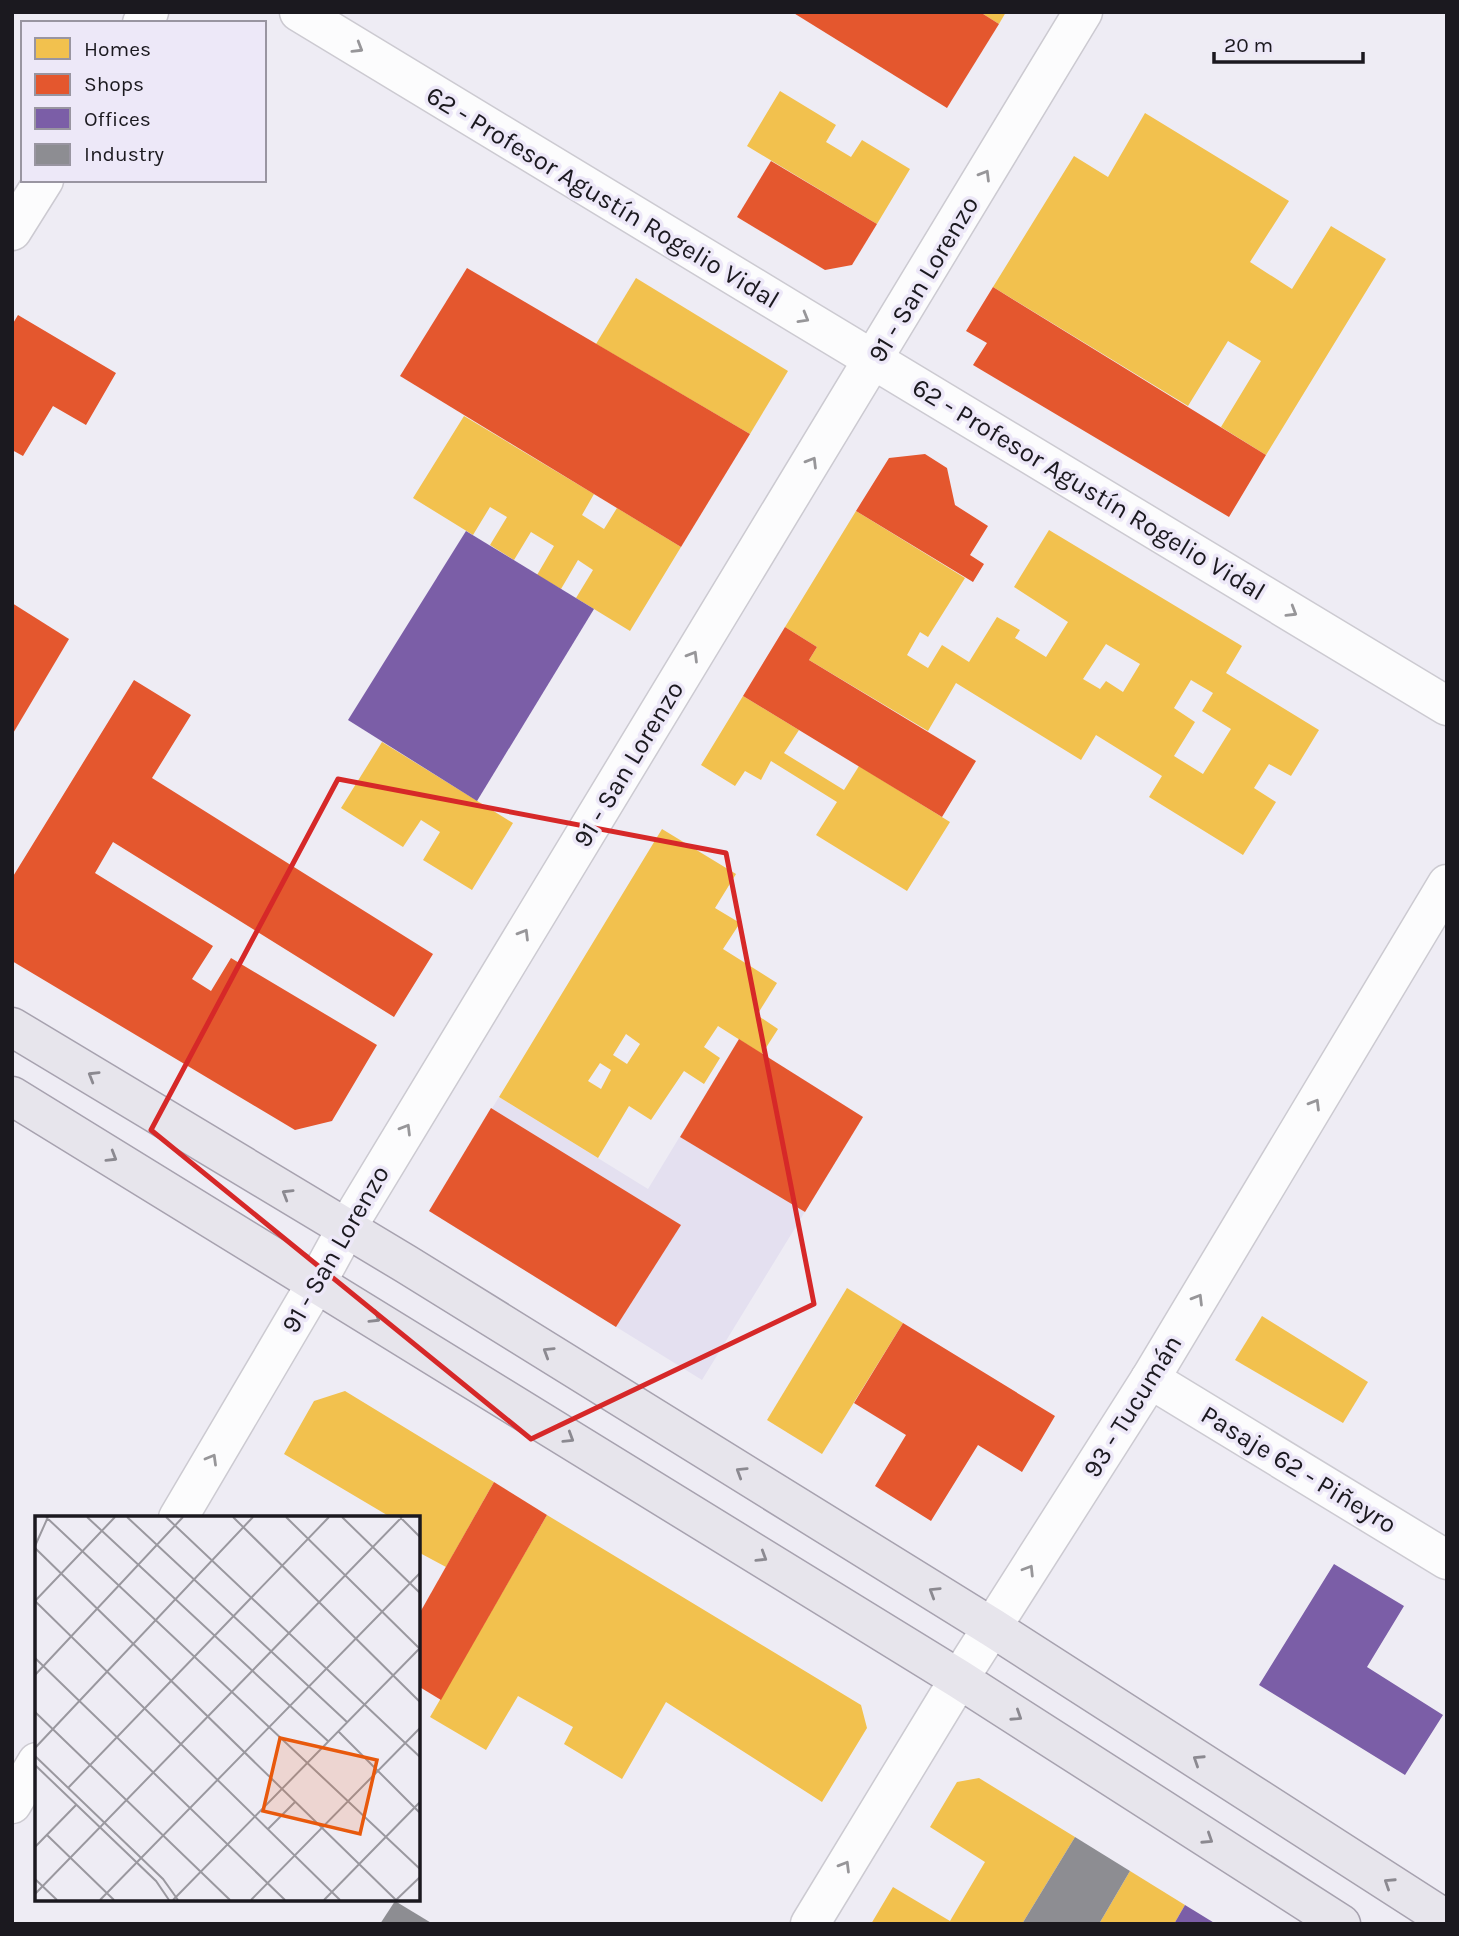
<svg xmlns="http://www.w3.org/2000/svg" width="1459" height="1936" viewBox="0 0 1459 1936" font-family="Karla,sans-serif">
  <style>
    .built { fill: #e4e0f0 }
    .homes { fill: #f2c14e; fill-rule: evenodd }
    .shops { fill: #e4572e }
    .offices { fill: #7b5ea7 }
    .industry { fill: #8d8d92 }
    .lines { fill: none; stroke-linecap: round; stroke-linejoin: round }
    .minor-casing { stroke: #cccad1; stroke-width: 41 }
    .major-casing { stroke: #a7a2af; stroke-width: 41 }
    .minor { stroke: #fcfcfd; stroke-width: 38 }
    .major { stroke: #e7e5ec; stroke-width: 38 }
    .oneway { stroke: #979699 }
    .oneway2 { stroke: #8b8990 }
    .marked { fill: none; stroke: #d62828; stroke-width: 5; stroke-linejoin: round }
    .labels { text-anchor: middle; stroke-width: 7; stroke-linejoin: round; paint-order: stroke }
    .street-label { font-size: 26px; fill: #1b191f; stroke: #ede8f8 }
    .inset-road { fill: none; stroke: #9a989f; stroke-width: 2 }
    .view { fill: #e8590c; fill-opacity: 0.15; stroke: #e8590c; stroke-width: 3.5 }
    .inset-edge { fill: none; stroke: #1b191f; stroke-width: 3.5 }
  </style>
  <rect width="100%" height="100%" fill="#eeecf4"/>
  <!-- built -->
  <path class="built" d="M739,1039L863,1117L702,1380L429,1211L499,1097L648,1189Z"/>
  <!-- homes -->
  <g class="homes">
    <path d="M980,12H1006L999,24Z"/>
    <path d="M780,91L836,125L826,142L851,157L862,140L910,169L877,224L747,146Z"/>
    <path d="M1145,113L1289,201L1250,262L1292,289L1331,226L1386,259L1266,455L1221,427L1261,361L1228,341L1188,406L993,287L1074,156L1108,177Z"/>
    <path d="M636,278L788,371L750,434L596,344Z"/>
    <path d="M464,416L594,494L582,515L604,529L617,508L681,547L630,631L576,598L593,570L578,560L561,589L537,575L554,546L531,532L514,560L490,545L507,517L490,507L473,535L413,498Z"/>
    <path d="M856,511L965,578L928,637L920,632L907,655L928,668L942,645L969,662L997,617L1020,630L1015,638L1046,657L1068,622L1014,587L1049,530L1242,646L1226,673L1319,730L1291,776L1269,764L1254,788L1276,802L1243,855L1149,797L1162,776L1096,735L1081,760L956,683L928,731L809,660L817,647L785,627ZM1106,644L1140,664L1123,692L1106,681L1100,689L1083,679ZM1191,680L1213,693L1202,711L1231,729L1203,774L1174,756L1195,722L1174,708Z"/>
    <path d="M743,696L799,730L784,753L844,790L859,766L950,822L907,891L816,835L837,802L771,761L761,780L745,771L735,786L701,765Z"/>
    <path d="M382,742L513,823L472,890L423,860L440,832L421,820L403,847L341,808Z"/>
    <path d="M662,829L736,874L715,908L740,923L723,949L777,983L757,1015L778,1029L762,1054L718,1026L704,1047L720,1058L704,1084L684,1071L651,1120L629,1106L598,1158L499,1097ZM626,1034L640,1044L627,1064L613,1055ZM600,1063L611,1070L601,1089L588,1081Z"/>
    <path d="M847,1288L903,1323L822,1454L767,1420Z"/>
    <path d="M1262,1316L1368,1382L1343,1423L1235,1360Z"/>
    <path d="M345,1391L494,1482L446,1567L418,1552V1518H392L284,1454L314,1401Z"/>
    <path d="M547,1515L861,1705L867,1728L822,1802L666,1702L622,1779L564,1744L573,1727L518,1696L486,1750L430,1717Z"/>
    <path d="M979,1778L1075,1837L1022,1924H871L893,1887L950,1921L985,1862L930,1827L957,1782Z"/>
    <path d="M1130,1871L1185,1905L1174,1924H1099Z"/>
  </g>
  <!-- shops -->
  <g class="shops">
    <path d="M792,12H980L999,24L947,108Z"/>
    <path d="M771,161L877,224L852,265L825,270L737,217Z"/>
    <path d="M467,268L750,434L681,547L400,376Z"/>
    <path d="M993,287L1266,455L1229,517L973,365L987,343L966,331Z"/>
    <path d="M18,315L116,373L86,425L53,406L23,456L12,450V325Z"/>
    <path d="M925,454L947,468L955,505L988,526L970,555L984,564L973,582L856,511L889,458Z"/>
    <path d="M12,603L69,639L12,735Z"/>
    <path d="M785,627L817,647L809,660L976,761L942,817L743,696Z"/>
    <path d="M134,680L191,715L152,778L433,954L394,1017L113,842L95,873L213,946L192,979L211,991L231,958L377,1045L332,1121L295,1130L12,961V878Z"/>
    <path d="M739,1039L863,1117L805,1212L680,1137Z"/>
    <path d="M491,1108L681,1225L616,1327L429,1211Z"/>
    <path d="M903,1323L1055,1416L1022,1472L978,1445L931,1521L875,1486L906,1435L854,1403Z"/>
    <path d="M494,1482L547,1515L441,1700L418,1686V1616Z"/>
  </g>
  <!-- offices -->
  <g class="offices">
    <path d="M466,531L594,609L477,801L348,720Z"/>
    <path d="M1334,1564L1404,1606L1367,1667L1443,1715L1405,1775L1259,1685Z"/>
    <path d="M1185,1905L1216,1924H1174Z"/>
  </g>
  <!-- industry -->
  <g class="industry">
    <path d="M1075,1837L1130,1871L1099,1924H1022Z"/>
    <path d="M395,1901L433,1924H380Z"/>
  </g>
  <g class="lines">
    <defs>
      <g id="minor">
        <path d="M299,12C681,245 1064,474 1447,706"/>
        <path d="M142,23L149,12"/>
        <path d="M12,231L44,180"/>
        <path d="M1150,1379L1447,1560"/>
        <path d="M178,1518L317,1282L346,1229L1083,12"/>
        <path d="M12,1804L37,1762"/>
        <path d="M810,1924L959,1679L1150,1379L1447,884"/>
      </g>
      <g id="major">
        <path d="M12,1027L406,1264L993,1628L1447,1920"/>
        <path d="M12,1096L959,1679L1341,1924"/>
      </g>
    </defs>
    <!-- minor casing -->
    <use href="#minor" class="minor-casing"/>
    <!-- major casing -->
    <use href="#major" class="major-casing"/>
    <!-- minor -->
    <use href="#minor" class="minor"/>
    <!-- major -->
    <use href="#major" class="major"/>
  </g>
  <!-- one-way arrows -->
  <defs><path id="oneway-chevron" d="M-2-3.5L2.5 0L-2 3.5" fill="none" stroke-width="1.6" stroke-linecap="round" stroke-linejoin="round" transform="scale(1.75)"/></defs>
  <g class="oneway">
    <use href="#oneway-chevron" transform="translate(358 48) rotate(31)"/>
    <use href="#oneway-chevron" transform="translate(985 175) rotate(-59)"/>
    <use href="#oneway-chevron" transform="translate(804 318) rotate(30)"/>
    <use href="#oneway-chevron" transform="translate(812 462) rotate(-59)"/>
    <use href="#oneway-chevron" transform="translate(1292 612) rotate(31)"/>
    <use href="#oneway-chevron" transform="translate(693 656) rotate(-59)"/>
    <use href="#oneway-chevron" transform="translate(524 934) rotate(-59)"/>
    <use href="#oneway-chevron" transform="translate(1315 1104) rotate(-59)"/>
    <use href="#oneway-chevron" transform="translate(406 1129) rotate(-59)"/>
    <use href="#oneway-chevron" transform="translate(1198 1299) rotate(-59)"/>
    <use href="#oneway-chevron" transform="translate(212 1459) rotate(-60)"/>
    <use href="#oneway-chevron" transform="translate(1029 1570) rotate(-58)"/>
    <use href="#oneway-chevron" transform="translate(845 1866) rotate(-59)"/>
  </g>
  <g class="oneway2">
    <use href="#oneway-chevron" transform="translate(93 1076) rotate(-149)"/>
    <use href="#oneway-chevron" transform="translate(112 1157) rotate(31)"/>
    <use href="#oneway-chevron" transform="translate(287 1194) rotate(-149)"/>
    <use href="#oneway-chevron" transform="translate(375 1318) rotate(31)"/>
    <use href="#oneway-chevron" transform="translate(548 1352) rotate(-148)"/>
    <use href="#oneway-chevron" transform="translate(569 1438) rotate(32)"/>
    <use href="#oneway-chevron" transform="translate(741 1472) rotate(-148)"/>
    <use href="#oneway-chevron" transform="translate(762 1557) rotate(32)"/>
    <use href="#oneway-chevron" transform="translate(934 1592) rotate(-148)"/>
    <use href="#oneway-chevron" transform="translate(1017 1716) rotate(33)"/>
    <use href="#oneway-chevron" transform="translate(1198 1760) rotate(-147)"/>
    <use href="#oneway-chevron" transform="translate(1208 1839) rotate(33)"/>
    <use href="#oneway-chevron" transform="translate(1389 1883) rotate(-147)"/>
  </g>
  <!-- marked area -->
  <path class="marked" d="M338,779L726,853L814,1304L531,1439L151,1130Z"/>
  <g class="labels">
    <!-- street labels -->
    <g class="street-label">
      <text transform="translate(603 197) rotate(31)" y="9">62 - Profesor Agustín Rogelio Vidal</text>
      <text transform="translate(923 279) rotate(-59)" y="9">91 - San Lorenzo</text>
      <text transform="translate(1089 489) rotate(31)" y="9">62 - Profesor Agustín Rogelio Vidal</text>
      <text transform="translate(628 764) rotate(-59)" y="9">91 - San Lorenzo</text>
      <text transform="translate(335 1249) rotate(-60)" y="9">91 - San Lorenzo</text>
      <text transform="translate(1132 1406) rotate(-58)" y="9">93 - Tucumán</text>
      <text transform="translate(1299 1469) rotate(31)" y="9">Pasaje 62 - Piñeyro</text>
    </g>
  </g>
  <!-- overview -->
  <g transform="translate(35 1516)">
    <rect width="385" height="385" fill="#eeecf4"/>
    <path class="inset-road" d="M11,1L385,353M52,1L294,226M80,1L0,85L305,384M92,1L312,206M131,1L385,241M198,1L385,186M251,1L385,133M307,1L385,77M365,1L385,21M0,30L13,1M0,32L361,384M0,142L250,384M0,159L148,1M0,196L195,384M303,215L385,297M0,232L218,1M0,240L128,363L143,384M0,249L121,365L134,384M33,272L294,1M233,313L260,286M12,319L79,384M0,331L42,288M0,363L22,384M0,378L367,1M65,384L385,57M138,384L385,132M216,384L385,212M289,384L385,286M361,384L385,361"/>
    <path class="view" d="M245,222L342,244L325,318L228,295Z"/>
    <rect width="385" height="385" class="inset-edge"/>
  </g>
  <!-- border -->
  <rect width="1459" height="1936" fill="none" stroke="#1b191f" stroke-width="28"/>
  <!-- legend -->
  <rect x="21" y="21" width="245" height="161" fill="#ede8f8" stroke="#9995a1" stroke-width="2"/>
  <rect x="35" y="38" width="35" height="21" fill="#f2c14e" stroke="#9995a1" stroke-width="2"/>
  <text x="84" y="56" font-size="21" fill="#1b191f">Homes</text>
  <rect x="35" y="74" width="35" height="21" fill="#e4572e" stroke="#9995a1" stroke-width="2"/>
  <text x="84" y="91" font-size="21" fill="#1b191f">Shops</text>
  <rect x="35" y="108" width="35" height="21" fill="#7b5ea7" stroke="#9995a1" stroke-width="2"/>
  <text x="84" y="126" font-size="21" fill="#1b191f">Offices</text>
  <rect x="35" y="144" width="35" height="21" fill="#8d8d92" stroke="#9995a1" stroke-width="2"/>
  <text x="84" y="161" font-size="21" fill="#1b191f">Industry</text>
  <!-- scale -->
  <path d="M1214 52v10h149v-10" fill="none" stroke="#1b191f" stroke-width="3.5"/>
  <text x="1224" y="52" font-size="21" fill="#1b191f" stroke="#ede8f8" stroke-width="5" paint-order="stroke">20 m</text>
</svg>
